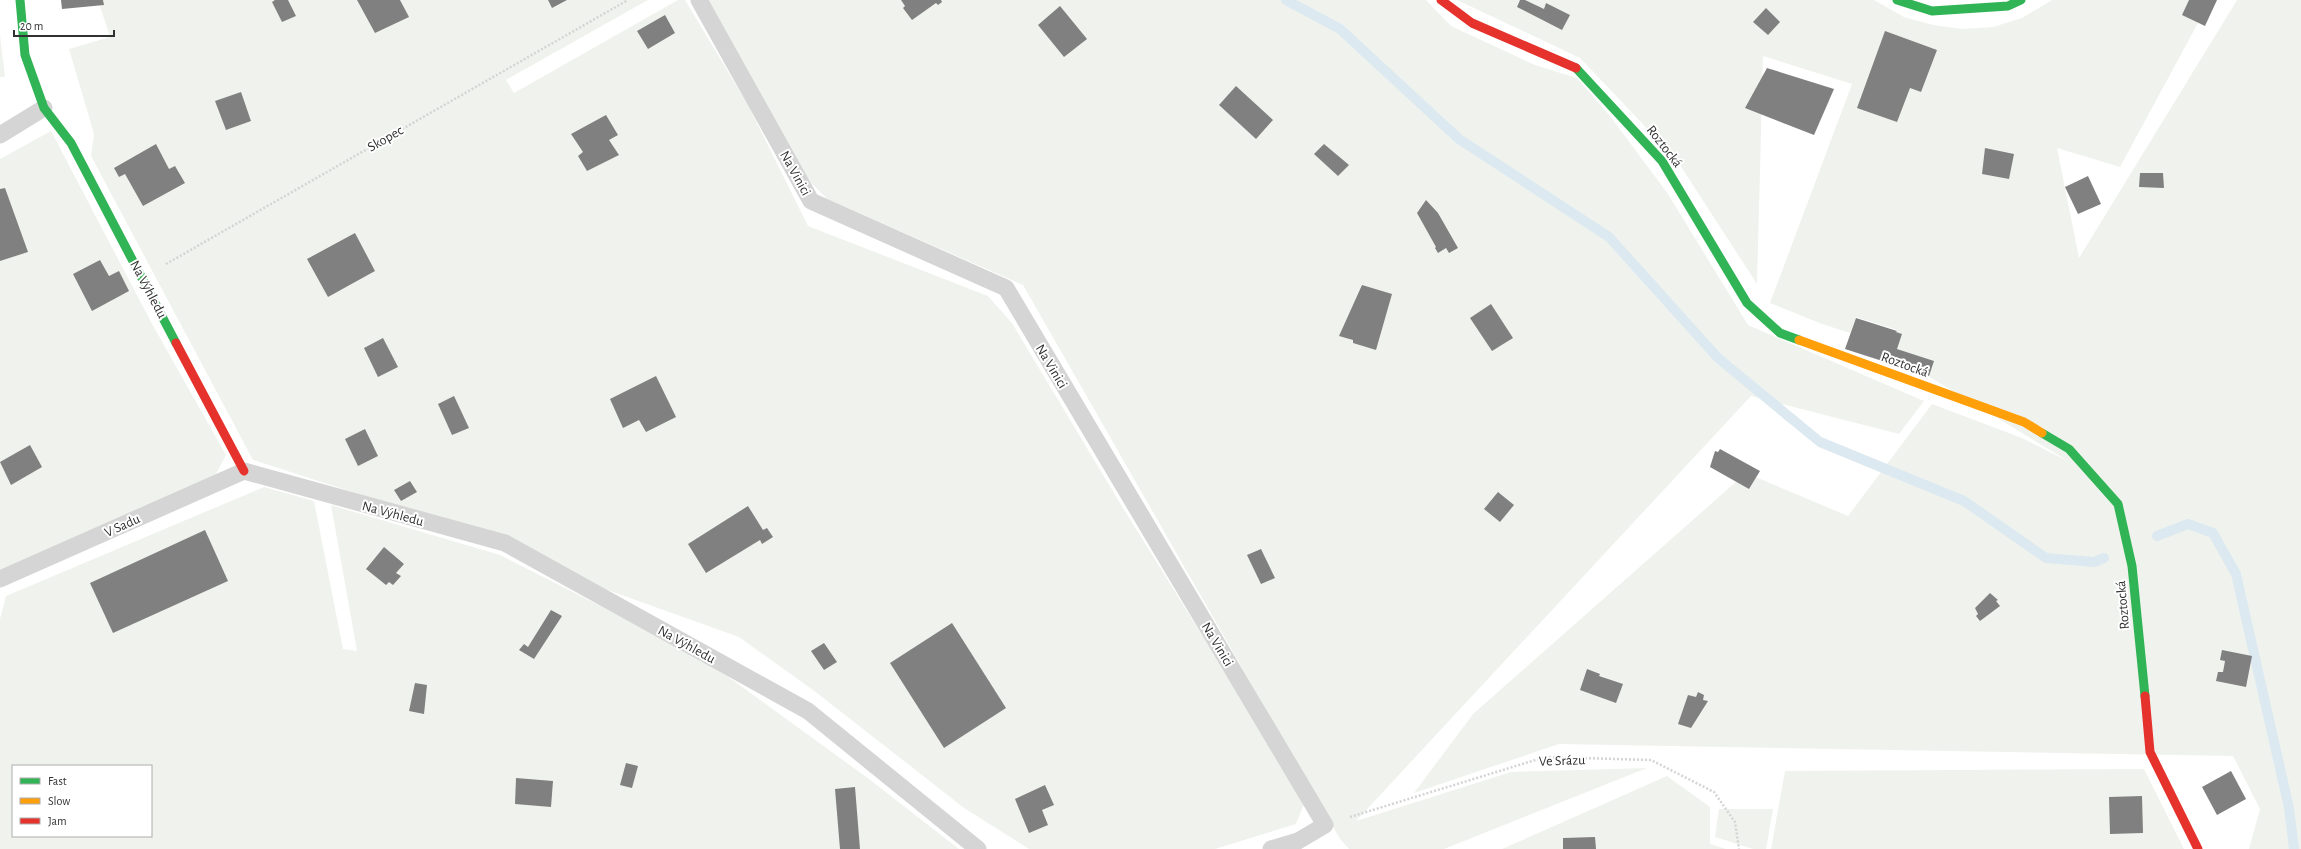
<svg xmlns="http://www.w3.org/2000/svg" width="2301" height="849" viewBox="0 0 2301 849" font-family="'Alegreya Sans',sans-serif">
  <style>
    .green { fill: #f0f3ed; fill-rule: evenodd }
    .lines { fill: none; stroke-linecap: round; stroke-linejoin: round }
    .stream { stroke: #dde9f0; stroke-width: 10 }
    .building { fill: #808080 }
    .path { stroke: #d4d4d4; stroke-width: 2.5; stroke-dasharray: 2 2; stroke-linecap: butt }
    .lane { stroke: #d5d5d5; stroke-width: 17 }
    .fast { stroke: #30b455; stroke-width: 9 }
    .slow { stroke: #ff9f0a; stroke-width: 9 }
    .jam { stroke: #e5322d; stroke-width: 9 }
    .labels { text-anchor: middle; stroke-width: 4; stroke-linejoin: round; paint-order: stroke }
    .street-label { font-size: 14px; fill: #313131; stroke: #fff }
  </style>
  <rect width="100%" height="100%" fill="#fff"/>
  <!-- green -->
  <g class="green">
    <path d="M98,0H648L506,80L514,93L678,0H685L748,105L808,226L988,296L1012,323L1120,503L1305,801L1296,824L1215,849H1029L964,808L817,693L739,637L602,588L374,499L253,460L91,156L94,134L69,49L110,37Z"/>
    <path d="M704,0H1426L1451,26L1535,65L1577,78L1610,116L1668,194L1748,325L1924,401L1899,434L1751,396L1356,821L1511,772L1647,768L1444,849H1349L1340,839L1023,285L827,199L780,151Z"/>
    <path d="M1457,0H1874L1904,17L1933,25L1962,29L1993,27L2022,18L2052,0H2189L2198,23L2120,167L2057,148L2079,258L2237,0H2301V849H2249L2260,809L2233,756L1559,744L1414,793L1473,714L1746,473L1848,516L1932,404L2022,438L2068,461L1928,376L1933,361L1897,349L1901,334L1896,332L1897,330L1856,317L1850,333L1822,324L1770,303L1852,84L1763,56L1757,284L1676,159L1580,58Z"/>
    <path d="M0,35L5,77H0Z"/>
    <path d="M51,131L151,322L226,455L214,478L0,575V159Z"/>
    <path d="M264,487L314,501L343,649L357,651L331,505L500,555L701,657L869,779L959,849H0V619L6,596ZM13,766H151V836H13Z"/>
    <path d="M2144,769L2184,849H1771L1785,771Z"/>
    <path d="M1667,776L1710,807V844L1726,849H1502Z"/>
    <path d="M1719,809H1773L1766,849H1753L1715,837Z"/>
  </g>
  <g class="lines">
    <!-- stream -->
    <g class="stream">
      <path d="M1286,0L1340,29L1459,139L1609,237L1718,358L1820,442L1964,501L2046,558L2094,562L2104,558"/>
      <path d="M2157,536L2188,524L2213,533L2236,574L2289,808L2294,849"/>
    </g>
  </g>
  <!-- building -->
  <g class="building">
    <path d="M61,0H103L104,5L62,9Z"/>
    <path d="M275,0H288L296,16L282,22L272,2Z"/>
    <path d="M357,0H400L409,17L375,33Z"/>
    <path d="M548,0H567L552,8Z"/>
    <path d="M901,0H941L942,2L938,5L936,3L912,20L903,8L905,6Z"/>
    <path d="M1520,0H1525L1544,9L1546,3L1570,15L1562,30L1517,7Z"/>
    <path d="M2189,0H2217L2205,26L2182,15Z"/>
    <path d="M1060,6L1087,39L1064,57L1038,25Z"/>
    <path d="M1766,8L1780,22L1768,35L1753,22Z"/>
    <path d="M665,15L675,33L648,49L637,31Z"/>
    <path d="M1885,31L1937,50L1921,92L1910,88L1897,122L1857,108Z"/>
    <path d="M1767,68L1834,89L1814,135L1745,108Z"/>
    <path d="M1236,86L1273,120L1256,139L1219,105Z"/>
    <path d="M241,92L251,121L226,130L215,101Z"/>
    <path d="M606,115L618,135L609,140L619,155L587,171L578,156L583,152L571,134Z"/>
    <path d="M156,144L169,169L175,166L185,183L143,206L125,174L119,177L114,168Z"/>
    <path d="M1324,144L1349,165L1338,176L1314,154Z"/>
    <path d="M1985,148L2014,154L2009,179L1982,174Z"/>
    <path d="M2140,173H2163L2164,188L2139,187Z"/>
    <path d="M2088,176L2101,204L2078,214L2065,187Z"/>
    <path d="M5,188L28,252L0,261V189Z"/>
    <path d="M1426,200L1438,213L1458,248L1449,253L1446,248L1438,253L1435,248L1436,247L1417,213Z"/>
    <path d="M355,233L375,271L328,297L307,259Z"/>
    <path d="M100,260L109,276L119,271L129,291L92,311L73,274Z"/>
    <path d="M1362,285L1392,294L1376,350L1353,343V340L1339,336Z"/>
    <path d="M1491,304L1513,338L1492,351L1470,318Z"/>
    <path d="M1856,318L1897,331L1896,332L1902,334L1897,349L1934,361L1929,376L1845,349Z"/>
    <path d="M383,338L398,367L378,377L364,348Z"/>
    <path d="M656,376L676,417L646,432L639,420L623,428L610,399Z"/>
    <path d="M454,396L469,428L452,435L438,404Z"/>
    <path d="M365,429L378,456L358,466L345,439Z"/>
    <path d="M30,445L42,467L11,485L0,462Z"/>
    <path d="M1720,449L1760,471L1749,489L1710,467L1715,451L1718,452Z"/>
    <path d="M410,481L417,492L401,501L394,490Z"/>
    <path d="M1498,492L1514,505L1500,522L1484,509Z"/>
    <path d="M748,506L763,530L767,528L773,537L762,544L760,540L706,573L688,544Z"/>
    <path d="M205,530L228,581L113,633L90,583Z"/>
    <path d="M384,547L404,564L396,573L401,576L393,585L389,582L386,585L366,569Z"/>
    <path d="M1261,549L1275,578L1261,584L1247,555Z"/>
    <path d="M1990,593L1998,600L1996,601L2000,606L1980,621L1976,616L1978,614L1975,608Z"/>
    <path d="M551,610L562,616L534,659L519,650L524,644L528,647Z"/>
    <path d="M952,623L1006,708L944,748L890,663Z"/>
    <path d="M824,643L837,662L824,670L811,651Z"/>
    <path d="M2222,650L2252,656L2246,687L2216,681L2218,672H2223L2225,661L2220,660Z"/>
    <path d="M1587,669L1600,674L1599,676L1623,684L1616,703L1580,690Z"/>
    <path d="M415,683L427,685L424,714L409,711Z"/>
    <path d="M1698,692L1704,695L1703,700L1708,701L1691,728L1678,724L1688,695L1696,697Z"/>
    <path d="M626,763L638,766L632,788L620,785Z"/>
    <path d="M2231,771L2246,799L2217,815L2202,787Z"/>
    <path d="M516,778L553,781L551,807L515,804Z"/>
    <path d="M1045,785L1054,805L1042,810L1048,825L1029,833L1015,799Z"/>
    <path d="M855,787L860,849H840L835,789Z"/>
    <path d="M2142,796L2143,833L2110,834L2109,797Z"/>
    <path d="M1595,837L1596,849H1563V838Z"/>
  </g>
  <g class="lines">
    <!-- path -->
    <g class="path">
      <path d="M166,264L628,0"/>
      <path d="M1350,817L1545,757L1651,760L1714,792L1735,822L1739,849"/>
    </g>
    <!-- lane -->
    <g class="lane">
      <path d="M699,0L811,201L1006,288L1325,825L1298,841L1271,849"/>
      <path d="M0,135L44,108"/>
      <path d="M0,579L244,471L505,543L808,711L978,849"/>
    </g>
    <!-- fast -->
    <g class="fast">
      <path d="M20,0L25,55L44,108L71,143L176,343"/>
      <path d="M1897,0L1932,11L2008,6L2021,0"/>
      <path d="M1576,68L1662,161L1747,303L1780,333L1799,340"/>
      <path d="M2042,433L2069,449L2118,504L2132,566L2145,696"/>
    </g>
    <!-- slow -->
    <path class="slow" d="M1799,340L2024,422L2042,433"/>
    <!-- jam -->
    <g class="jam">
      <path d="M1441,0L1472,23L1576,68"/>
      <path d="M176,343L244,471"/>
      <path d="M2145,696L2150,752L2198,849"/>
    </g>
  </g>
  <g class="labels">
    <!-- street labels -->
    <g class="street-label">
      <text transform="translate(385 138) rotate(-30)" y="5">Skopec</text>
      <text transform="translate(1665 146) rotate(52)" y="5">Roztocká</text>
      <text transform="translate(796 173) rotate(61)" y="5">Na Vinici</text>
      <text transform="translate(149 289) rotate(62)" y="5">Na Výhledu</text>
      <text transform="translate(1905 364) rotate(20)" y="5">Roztocká</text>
      <text transform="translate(1052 366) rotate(59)" y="5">Na Vinici</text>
      <text transform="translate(393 513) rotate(15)" y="5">Na Výhledu</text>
      <text transform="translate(122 525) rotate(-24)" y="5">V Sadu</text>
      <text transform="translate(2122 605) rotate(-95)" y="5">Roztocká</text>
      <text transform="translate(687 644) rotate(29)" y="5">Na Výhledu</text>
      <text transform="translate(1218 644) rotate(59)" y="5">Na Vinici</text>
      <text transform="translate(1562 760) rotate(-2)" y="5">Ve Srázu</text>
    </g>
  </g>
  <!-- legend -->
  <rect x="12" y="765" width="140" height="72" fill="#ffffff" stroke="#adadad"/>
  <rect x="20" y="778" width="20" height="6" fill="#30b455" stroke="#adadad"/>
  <text x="48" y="785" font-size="12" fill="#313131">Fast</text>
  <rect x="20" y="798" width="20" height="6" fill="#ff9f0a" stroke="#adadad"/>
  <text x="48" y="805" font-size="12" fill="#313131">Slow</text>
  <rect x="20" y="818" width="20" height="6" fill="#e5322d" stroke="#adadad"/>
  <text x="48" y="825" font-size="12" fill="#313131">Jam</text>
  <!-- scale -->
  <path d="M14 30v6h100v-6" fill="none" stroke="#313131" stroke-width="2"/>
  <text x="20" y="30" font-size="12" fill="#313131" stroke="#ffffff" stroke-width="3" paint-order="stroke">20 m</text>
</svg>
